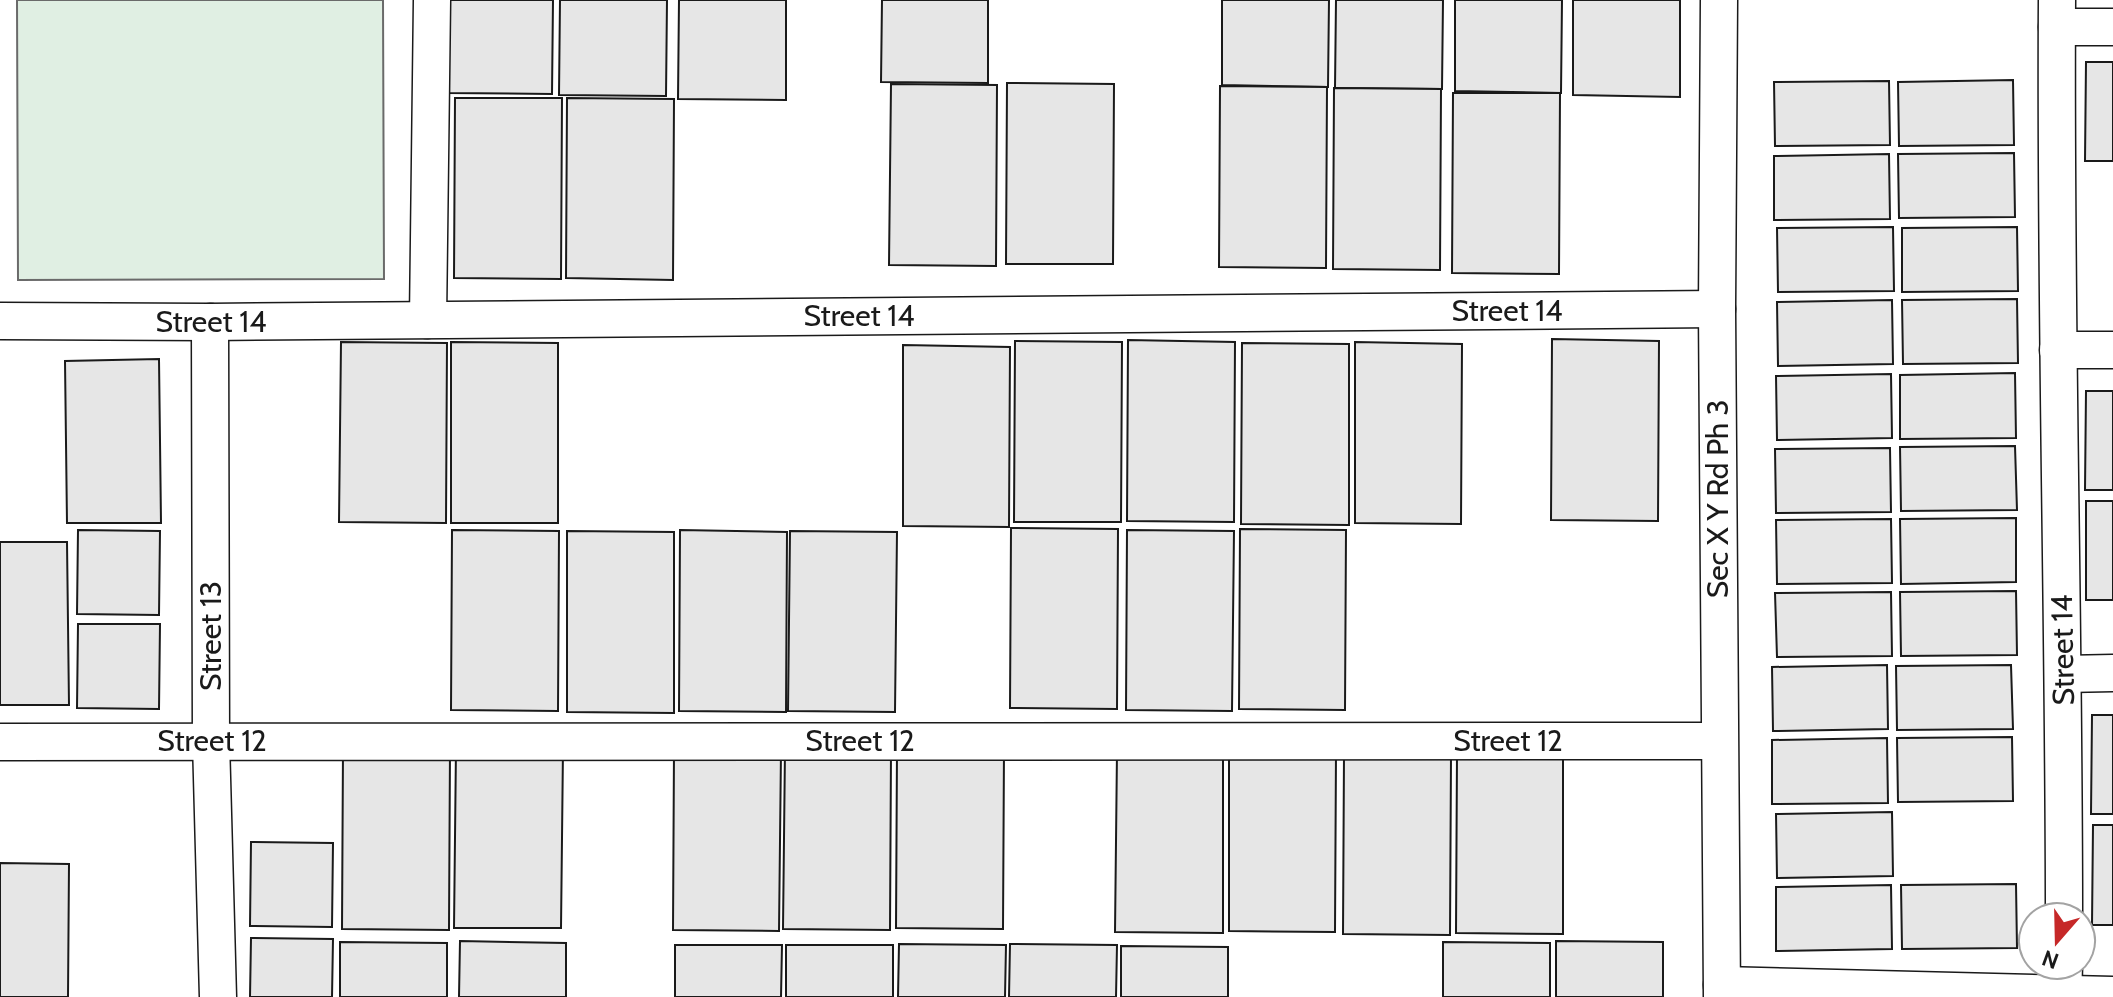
<svg xmlns="http://www.w3.org/2000/svg" width="2113" height="997" viewBox="0 0 2113 997" font-family="Cabin,sans-serif">
  <style>
    .green { fill: #e0efe3; stroke: #6a6a6a; stroke-width: 2 }
    .building { fill: #e6e6e6; stroke: #1a1a1a; stroke-width: 2 }
    .lines { fill: none; stroke-linecap: round; stroke-linejoin: round }
    .minor-casing { stroke: #1a1a1a; stroke-width: 39 }
    .minor { stroke: #fff; stroke-width: 36 }
    .labels { text-anchor: middle; stroke-width: 6; stroke-linejoin: round; paint-order: stroke }
    .street-label { font-size: 30px; fill: #1a1a1a; stroke: #fff }
  </style>
  <rect width="100%" height="100%" fill="#fff"/>
  <!-- green -->
  <path class="green" d="M17,0H383L384,279L18,280Z"/>
  <!-- building -->
  <g class="building">
    <path d="M446,0H553L552,94L446,93Z"/>
    <path d="M560,0H667L666,96L559,95Z"/>
    <path d="M679,0H786V100L678,99Z"/>
    <path d="M882,0H988V83L881,82Z"/>
    <path d="M1222,0H1329L1328,87L1222,85Z"/>
    <path d="M1336,0H1443L1442,89L1335,88Z"/>
    <path d="M1455,0H1562L1561,93L1455,91Z"/>
    <path d="M1573,0H1680V97L1573,95Z"/>
    <path d="M2086,62H2113V161H2085Z"/>
    <path d="M2013,80L2014,145L1899,146L1898,82Z"/>
    <path d="M1889,81L1890,145L1775,146L1774,82Z"/>
    <path d="M1007,83L1114,84L1113,264H1006Z"/>
    <path d="M891,84L997,85L996,266L889,265Z"/>
    <path d="M1220,86L1327,87L1326,268L1219,267Z"/>
    <path d="M1334,88L1441,89L1440,270L1333,269Z"/>
    <path d="M1453,93H1560L1559,274L1452,273Z"/>
    <path d="M455,98H562L561,279L454,278Z"/>
    <path d="M567,98L674,99L673,280L566,278Z"/>
    <path d="M2014,153L2015,217L1899,218L1898,154Z"/>
    <path d="M1889,154L1890,219L1774,220V156Z"/>
    <path d="M1893,227L1894,291L1778,292L1777,228Z"/>
    <path d="M2017,227L2018,291L1902,292V228Z"/>
    <path d="M2017,299L2018,363L1903,364L1902,300Z"/>
    <path d="M1892,300L1893,364L1778,366L1777,302Z"/>
    <path d="M1552,339L1659,341L1658,521L1551,520Z"/>
    <path d="M1128,340L1235,342L1234,522L1127,521Z"/>
    <path d="M1015,341L1122,342L1121,522H1014Z"/>
    <path d="M341,342L447,343L446,523L339,522Z"/>
    <path d="M451,342L558,343V523H451Z"/>
    <path d="M1355,342L1462,344L1461,524L1355,523Z"/>
    <path d="M1242,343L1349,344V525L1241,524Z"/>
    <path d="M903,345L1010,347L1009,527L903,526Z"/>
    <path d="M159,359L161,523H67L65,361Z"/>
    <path d="M2015,373L2016,438L1900,439V375Z"/>
    <path d="M1891,374L1892,438L1777,440L1776,376Z"/>
    <path d="M2086,391H2113V490H2085Z"/>
    <path d="M2015,446L2017,510L1901,511L1900,447Z"/>
    <path d="M1890,448L1891,512L1776,513L1775,449Z"/>
    <rect x="2086" y="501" width="27" height="99"/>
    <path d="M2016,518V582L1901,584L1900,519Z"/>
    <path d="M1891,519L1892,583L1777,584L1776,520Z"/>
    <path d="M1011,528L1118,529L1117,709L1010,708Z"/>
    <path d="M1240,529L1346,530L1345,710L1239,709Z"/>
    <path d="M78,530L160,531L159,615L77,614Z"/>
    <path d="M452,530L559,531L558,711L451,710Z"/>
    <path d="M680,530L787,532L786,712L679,711Z"/>
    <path d="M1127,530L1234,531L1232,711L1126,710Z"/>
    <path d="M567,531L674,532V713L567,712Z"/>
    <path d="M790,531L897,532L895,712L788,711Z"/>
    <path d="M0,542H67L69,705H0Z"/>
    <path d="M2016,591L2017,655L1901,656L1900,592Z"/>
    <path d="M1891,592L1892,656L1777,657L1775,593Z"/>
    <path d="M78,624H160L159,709L77,708Z"/>
    <path d="M1887,665L1888,729L1773,731L1772,667Z"/>
    <path d="M2011,665L2013,729L1897,730L1896,666Z"/>
    <path d="M2092,715H2113V814H2091Z"/>
    <path d="M2012,737L2013,801L1898,802L1897,738Z"/>
    <path d="M1887,738L1888,803L1772,804V740Z"/>
    <path d="M456,747L563,748L561,928H454Z"/>
    <path d="M343,748L450,749L449,930L342,929Z"/>
    <path d="M785,748L891,750L890,930L783,929Z"/>
    <path d="M897,748H1004L1003,929L896,928Z"/>
    <path d="M674,750L781,751L779,931L673,930Z"/>
    <path d="M1117,751L1223,753V933L1115,932Z"/>
    <path d="M1229,751L1336,752L1335,932L1229,931Z"/>
    <path d="M1457,753L1563,754V934L1456,933Z"/>
    <path d="M1344,754L1451,755L1450,935L1343,934Z"/>
    <path d="M1892,812L1893,876L1777,878L1776,814Z"/>
    <path d="M2093,825H2113V925H2092Z"/>
    <path d="M251,842L333,843L332,927L250,926Z"/>
    <path d="M0,863L69,864L68,997H0Z"/>
    <path d="M2016,884L2017,948L1902,949L1901,885Z"/>
    <path d="M1891,885L1892,949L1776,951V887Z"/>
    <path d="M251,938L333,939L332,997H250Z"/>
    <path d="M460,941L566,943V997H459Z"/>
    <path d="M1556,941L1663,942V997H1556Z"/>
    <path d="M340,942L447,943V997H340Z"/>
    <path d="M1443,942L1550,943V997H1443Z"/>
    <path d="M899,944L1006,945L1005,997H898Z"/>
    <path d="M1010,944L1117,945L1116,997H1009Z"/>
    <path d="M675,945H782L781,997H675Z"/>
    <rect x="786" y="945" width="107" height="52"/>
    <path d="M1121,946L1228,947V997H1121Z"/>
  </g>
  <g class="lines">
    <defs>
      <g id="minor">
        <path d="M1719,0L1717,309L1722,997"/>
        <path d="M2057,0C2055,306 2064,611 2064,917"/>
        <path d="M2057,27H2113"/>
        <path d="M428,320L432,0"/>
        <path d="M0,321L210,322L1717,309"/>
        <path d="M210,322L211,741L218,997"/>
        <path d="M2058,350H2113"/>
        <path d="M2064,674L2113,673"/>
        <path d="M0,742L1719,741"/>
        <path d="M1722,985L2113,995"/>
        <path d="M2063,997L2064,965"/>
      </g>
    </defs>
    <!-- minor casing -->
    <use href="#minor" class="minor-casing"/>
    <!-- minor -->
    <use href="#minor" class="minor"/>
  </g>
  <g class="labels">
    <!-- street labels -->
    <g class="street-label">
      <text x="1507" y="321">Street 14</text>
      <text x="859" y="326">Street 14</text>
      <text x="211" y="332">Street 14</text>
      <text transform="translate(1718 499) rotate(-90)" y="10">Sec X Y Rd Ph 3</text>
      <text transform="translate(211 636) rotate(-90)" y="10">Street 13</text>
      <text transform="translate(2063 650) rotate(-91)" y="10">Street 14</text>
      <text x="212" y="751">Street 12</text>
      <text x="860" y="751">Street 12</text>
      <text x="1508" y="751">Street 12</text>
    </g>
  </g>
  <!-- north arrow -->
  <g transform="translate(2057 941) rotate(200)"><circle r="38" fill="#ffffff" stroke="#a3a3a3" stroke-width="2"/>
  <path d="M0-6L14 30L0 20L-14 30Z" fill="#c62828"/>
  <text y="-12" font-size="22" font-weight="bold" text-anchor="middle" fill="#1a1a1a">N</text>
  </g>
</svg>
